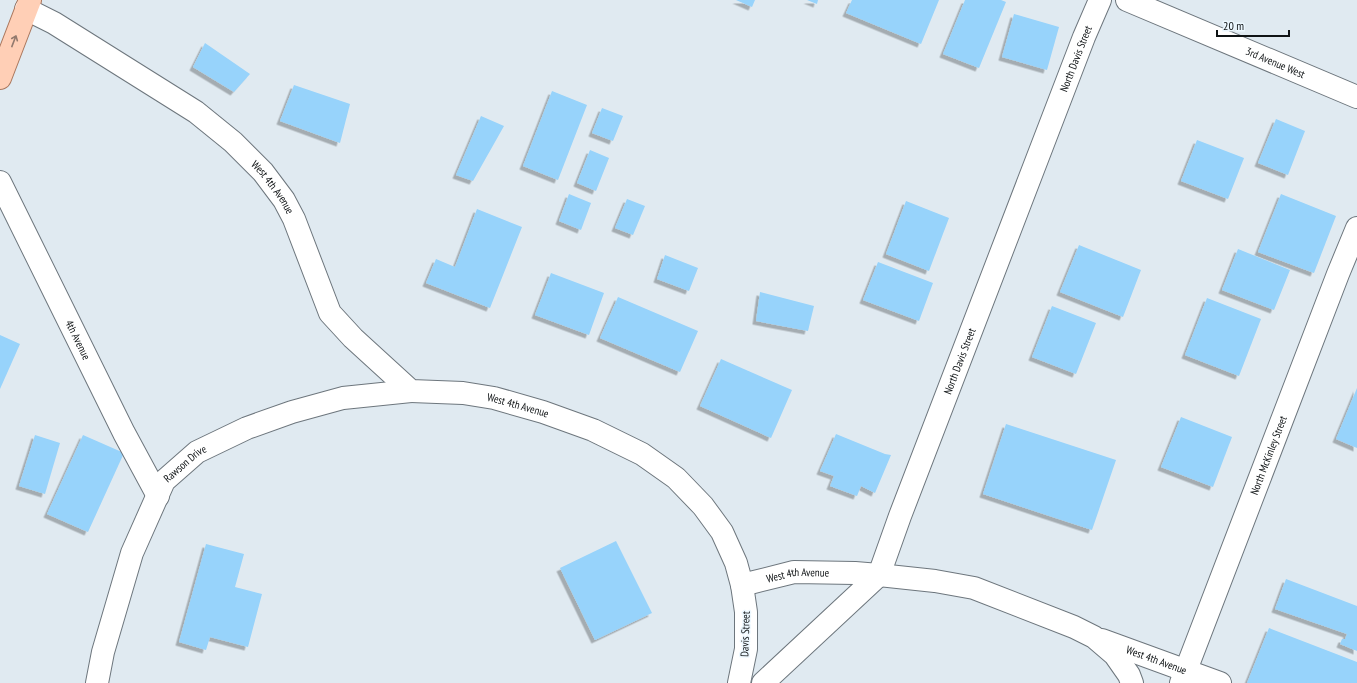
<svg xmlns="http://www.w3.org/2000/svg" width="1357" height="683" viewBox="0 0 1357 683" font-family="'PT Sans Narrow',sans-serif">
  <style>
    .building { fill: #97d3fb; filter: url(#shadow) }
    .lines { fill: none; stroke-linecap: round; stroke-linejoin: round }
    .minor-casing { stroke: #6d767d; stroke-width: 24 }
    .major-casing { stroke: #ab785e; stroke-width: 24 }
    .minor { stroke: #fff; stroke-width: 22 }
    .major { stroke: #ffcfb6; stroke-width: 22 }
    .oneway { stroke: #937a6e }
    .labels { text-anchor: middle; stroke-width: 3; stroke-linejoin: round; paint-order: stroke }
    .street-label { font-size: 11px; fill: #0f1315; stroke: #edf8ff }
  </style>
  <defs>
    <filter id="shadow"><feDropShadow dx="-3.5" dy="3.5" stdDeviation="0" flood-color="#0004"/></filter>
  </defs>
  <rect width="100%" height="100%" fill="#e0eaf1"/>
  <!-- building -->
  <g class="building">
    <path d="M736,0H755L752,7Z"/>
    <path d="M807,0H818L817,4Z"/>
    <path d="M852,0H939L921,44L846,13Z"/>
    <path d="M965,0H1001L1006,2L979,68L943,54Z"/>
    <path d="M1014,14L1059,27L1047,70L1002,57Z"/>
    <path d="M205,43L250,74L234,92L193,67Z"/>
    <path d="M294,85L350,104L340,143L280,121Z"/>
    <path d="M552,91L587,105L558,180L523,166Z"/>
    <path d="M602,108L623,116L613,141L592,133Z"/>
    <path d="M481,116L504,126L473,181L456,175Z"/>
    <path d="M1276,119L1305,131L1288,175L1258,163Z"/>
    <path d="M1197,140L1244,158L1228,199L1181,181Z"/>
    <path d="M590,150L609,158L596,191L577,183Z"/>
    <path d="M569,194L591,203L581,230L559,221Z"/>
    <path d="M1281,194L1336,216L1314,273L1258,252Z"/>
    <path d="M627,199L645,206L633,235L615,228Z"/>
    <path d="M906,201L949,218L929,271L886,254Z"/>
    <path d="M477,209L522,227L490,308L426,283L436,259L455,267Z"/>
    <path d="M1079,245L1141,270L1123,317L1060,292Z"/>
    <path d="M1238,249L1290,270L1274,310L1222,290Z"/>
    <path d="M665,255L698,268L689,291L657,279Z"/>
    <path d="M878,262L933,283L919,321L863,300Z"/>
    <path d="M551,273L604,293L589,335L535,315Z"/>
    <path d="M760,292L814,306L808,331L756,321Z"/>
    <path d="M618,297L698,331L680,372L600,338Z"/>
    <path d="M1207,298L1261,319L1239,376L1185,355Z"/>
    <path d="M1052,306L1096,323L1076,374L1032,357Z"/>
    <path d="M0,335L20,344L0,389Z"/>
    <path d="M721,359L792,390L771,438L700,406Z"/>
    <path d="M1357,388V448L1336,439Z"/>
    <path d="M1181,417L1232,437L1213,487L1161,467Z"/>
    <path d="M1006,424L1116,460L1092,530L983,494Z"/>
    <path d="M836,434L885,454L891,455L875,493L861,486L857,496L830,486L834,476L820,471Z"/>
    <path d="M35,435L60,443L45,494L19,486Z"/>
    <path d="M83,435L124,453L88,532L47,514Z"/>
    <path d="M616,541L652,613L595,640L560,568Z"/>
    <path d="M206,544L244,554L235,587L262,594L248,647L210,637L206,650L179,642Z"/>
    <path d="M1286,579L1357,606V651L1340,644L1342,639H1345L1347,634L1275,609Z"/>
    <path d="M1269,628L1357,662V683H1247Z"/>
  </g>
  <g class="lines">
    <defs>
      <g id="minor">
        <path id="s1" d="M1127,0L1357,97"/>
        <path id="s2" d="M26,9L54,23L196,112L233,142L263,172L284,200L294,219L330,313L353,338L411,391L463,393L494,398L543,412L593,430L642,454L676,478L703,506L722,532L736,563L742,585L746,612V649L739,683"/>
        <path id="s3" d="M0,182L124,433L158,496"/>
        <path id="s4" d="M742,585L794,572L855,573L879,575L935,581L974,588L1074,627L1094,637L1115,655L1129,675L1132,683"/>
        <path id="s5" d="M1102,640L1220,683"/>
        <path id="s6" d="M97,683L103,652L132,553L164,481L197,452L247,428L292,412L343,398L411,391"/>
        <path id="s7" d="M763,683L879,575L900,516L1084,37L1100,0"/>
        <path id="s8" d="M1181,683L1338,274L1357,228"/>
      </g>
      <path id="major" d="M0,78L30,0"/>
    </defs>
    <!-- minor casing -->
    <use href="#minor" class="minor-casing"/>
    <!-- major casing -->
    <use href="#major" class="major-casing"/>
    <!-- minor -->
    <use href="#minor" class="minor"/>
    <!-- major -->
    <use href="#major" class="major"/>
  </g>
  <!-- one-way arrows -->
  <defs><path id="oneway-shaft" d="M-6 0H5M1.5-3L5.5 0L1.5 3" fill="none" stroke-width="1.6" stroke-linecap="round" stroke-linejoin="round"/></defs>
  <use class="oneway" href="#oneway-shaft" transform="translate(14 41) rotate(-69)"/>
  <g class="labels">
    <!-- street labels -->
    <g class="street-label">
      <text dy="4" stroke="none"><textPath href="#s7" startOffset="711">North Davis Street</textPath></text>
      <text dy="4" stroke="none"><textPath href="#s1" startOffset="161">3rd Avenue West</textPath></text>
      <text dy="4" stroke="none"><textPath href="#s2" startOffset="307">West 4th Avenue</textPath></text>
      <text dy="4" stroke="none"><textPath href="#s3" startOffset="176">4th Avenue</textPath></text>
      <text dy="4" stroke="none"><textPath href="#s7" startOffset="387">North Davis Street</textPath></text>
      <text dy="4" stroke="none"><textPath href="#s2" startOffset="667">West 4th Avenue</textPath></text>
      <text dy="4" stroke="none"><textPath href="#s8" startOffset="244">North McKinley Street</textPath></text>
      <text dy="4" stroke="none"><textPath href="#s6" startOffset="241">Rawson Drive</textPath></text>
      <text dy="4" stroke="none"><textPath href="#s4" startOffset="57">West 4th Avenue</textPath></text>
      <text transform="translate(745 634) rotate(-88)" y="4">Davis Street</text>
      <text dy="4" stroke="none"><textPath href="#s5" startOffset="58">West 4th Avenue</textPath></text>
    </g>
  </g>
  <!-- scale -->
  <path d="M1217 30v6h72v-6" fill="none" stroke="#0f1315" stroke-width="2"/>
  <text x="1223" y="30" font-size="12" fill="#0f1315" stroke="#edf8ff" stroke-width="3" paint-order="stroke">20 m</text>
</svg>
